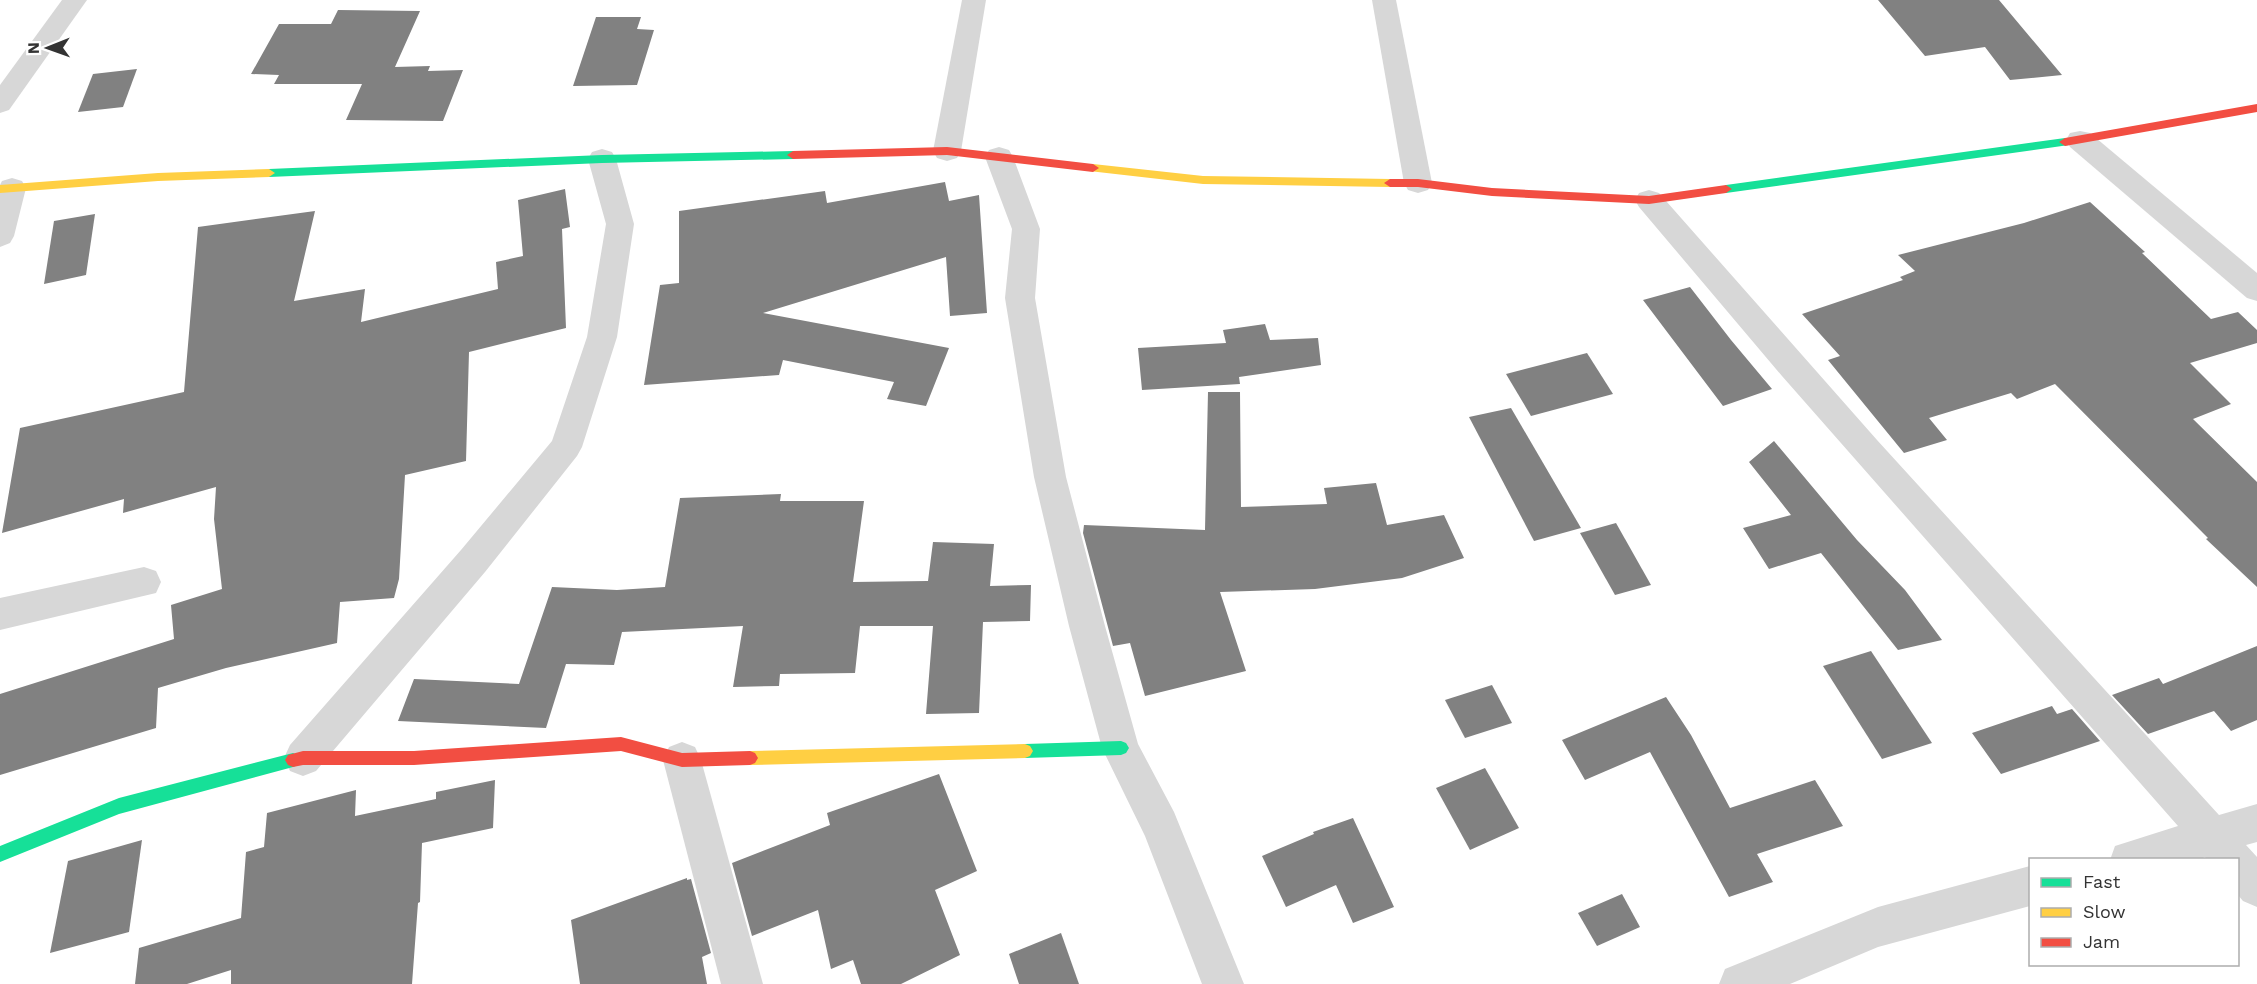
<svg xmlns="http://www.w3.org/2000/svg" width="2257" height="984" viewBox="0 0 2257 984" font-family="'Work Sans',sans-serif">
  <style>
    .building { fill: #818181 }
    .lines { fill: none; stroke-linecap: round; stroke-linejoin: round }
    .street { fill: #d7d7d7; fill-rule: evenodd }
    .fast { fill: #16e098; fill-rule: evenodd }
    .slow { fill: #ffcf43; fill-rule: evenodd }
    .jam { fill: #f24e42; fill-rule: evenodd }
  </style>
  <rect width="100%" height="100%" fill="#fff"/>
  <!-- building -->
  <g class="building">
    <path d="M1878,0H1999L2062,75L2010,80L1985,47L1925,56Z"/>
    <path d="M338,10L420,11L395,67L430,66L428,71L463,70L443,121L346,120L362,84H274L279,75L251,74L279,24H331Z"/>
    <path d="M596,17H641L637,29L654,30L637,85L573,86Z"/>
    <path d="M137,69L123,107L78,112L93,74Z"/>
    <path d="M945,182L949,201L979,195L987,313L950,316L946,257L763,313L949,348L926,406L887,399L894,382L783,360L779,375L644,385L660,285L679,283V211L825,191L827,203Z"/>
    <path d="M565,189L570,227L562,229L566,328L469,352L466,461L405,475L399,579L394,598L340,602L337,643L226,668L158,688L156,728L0,775V694L174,639L171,605L222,589L214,519L216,487L123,513L124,499L2,533L20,428L184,392L198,227L315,211L294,301L365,289L361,322L498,289L496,262L523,256L518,200Z"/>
    <path d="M2090,202L2145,252L2142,253L2211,319L2238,312L2257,330V343L2190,363L2231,404L2193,419L2257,482V587L2206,539L2208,538L2055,384L2017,399L2011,393L1929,418L1947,440L1904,453L1828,360L1840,356L1802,314L1903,280L1900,277L1915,271L1898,255L2024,223Z"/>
    <path d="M95,214L86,275L44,284L54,221Z"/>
    <path d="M1690,287L1731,340L1772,389L1723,406L1643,300Z"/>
    <path d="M1265,324L1270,340L1318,338L1321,365L1239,377L1240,384L1142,390L1138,348L1226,343L1223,330Z"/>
    <path d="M1587,353L1613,394L1531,416L1506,374Z"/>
    <path d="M1208,392H1240L1241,507L1327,504L1324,488L1376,483L1387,525L1444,515L1464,558L1402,578L1315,589L1220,592L1246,671L1145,696L1130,643L1113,646L1083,533L1084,525L1205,530Z"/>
    <path d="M1511,408L1581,528L1534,541L1469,417Z"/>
    <path d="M1774,441L1857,540L1905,590L1942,640L1898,650L1821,553L1769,569L1743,528L1791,515L1749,462Z"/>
    <path d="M781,494L780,501H864L853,582L928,581L933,542L994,544L990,586L1031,585L1030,621L983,622L979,713L926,714L933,626H860L855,673L780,674L779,686L733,687L743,626L622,632L614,665L566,664L546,728L398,721L414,679L519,684L552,587L617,590L665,587L680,498Z"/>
    <path d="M1616,523L1651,585L1615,595L1580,533Z"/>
    <path d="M2257,646V720L2231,731L2214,711L2148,734L2112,695L2159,678L2163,684Z"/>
    <path d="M1871,651L1932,743L1882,759L1823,666Z"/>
    <path d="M1492,685L1512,723L1465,738L1445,700Z"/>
    <path d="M1666,697L1691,735L1730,808L1815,780L1843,826L1757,854L1773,882L1729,897L1650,752L1585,780L1562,740Z"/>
    <path d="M2052,706L2057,714L2072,709L2100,741L2001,774L1972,733Z"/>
    <path d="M1485,768L1519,828L1470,850L1436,788Z"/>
    <path d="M939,774L977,871L935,890L960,955L901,984H861L853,960L831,969L818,910L752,936L732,863L830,825L827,813Z"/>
    <path d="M495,780L493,828L422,843L420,902L418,903L412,984H231V970L187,984H135L139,948L241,918L246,852L264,847L267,813L356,790L355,816L436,799V792Z"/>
    <path d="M1353,818L1394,907L1353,923L1336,885L1286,907L1262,856L1314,834L1313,832Z"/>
    <path d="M142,840L129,932L50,953L68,861Z"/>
    <path d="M687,878V880L691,879L711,953L702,957L707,984H580L571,920Z"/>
    <path d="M1622,894L1640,927L1597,946L1578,913Z"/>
    <path d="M1061,933L1079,984H1019L1009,954Z"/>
  </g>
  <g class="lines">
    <!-- street -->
    <g class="street">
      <path d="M62,0H87L9,110L0,113V85Z"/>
      <path d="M962,0H986L961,151L957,158L947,161L937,158L933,151Z"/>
      <path d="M1372,0H1396L1432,183L1428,190L1418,193L1408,190L1404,183Z"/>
      <path d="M2080,131L2090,133L2257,273V301L2247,298L2070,147L2066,140L2070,133Z"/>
      <path d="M999,147L1009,150L1013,157L1040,229L1035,298L1066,477L1105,626L1138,744L1174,812L1244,984H1202L1145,836L1102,748L1069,626L1034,477L1005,298L1012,229L985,157L989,150Z"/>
      <path d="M602,149L612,152L616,159L634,224L617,337L582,447L577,456L485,572L316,771L303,776L290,771L284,758L290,745L461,550L552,441L587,337L606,224L588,159L592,152Z"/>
      <path d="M12,178L22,181L26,188L14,236L10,243L0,247V185L2,181Z"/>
      <path d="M1649,190L1659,193L1877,440L2219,815L2257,804V842L2246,845L2257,857V907L2243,901L2238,895V860H2207L2205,857L2198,860H2110L2115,846L2178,826L1782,376L1639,207L1635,200L1639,193Z"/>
      <path d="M144,567L156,571L161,582L156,593L0,630V598Z"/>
      <path d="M682,742L695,747L701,760L763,984H721L663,760L669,747Z"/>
      <path d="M2030,866V906L1878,947L1790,984H1719L1725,969L1878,907Z"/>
    </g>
    <!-- fast -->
    <g class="fast">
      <path d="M2065,138L2071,142L2069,145L1726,193L1720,189L1726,185Z"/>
      <path d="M793,151L799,155L793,159L602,163L269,177L263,173L269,169L602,155Z"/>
      <path d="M1121,741L1126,743L1129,748L1126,753L1121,755L1025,758L1020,756L1017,751L1020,746L1025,744Z"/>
      <path d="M293,753L298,755L301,760L298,765L293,767L119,814L0,862V846L119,798Z"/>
    </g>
    <!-- slow -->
    <g class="slow">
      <path d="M1093,164L1203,176L1390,179L1396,183L1390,187L1203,184L1089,171L1087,168Z"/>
      <path d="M269,169L275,173L269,177L158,181L0,193V185L158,173Z"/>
      <path d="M1025,744L1030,746L1033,751L1030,756L1025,758L750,765L745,763L742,758L745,753L750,751Z"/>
    </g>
    <!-- jam -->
    <g class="jam">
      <path d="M2257,104V112L2065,146L2059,142L2065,138Z"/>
      <path d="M947,147L1093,164L1099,168L1093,172L947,155L793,159L787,155L793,151Z"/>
      <path d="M1390,179H1418L1492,188L1649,196L1726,185L1732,189L1726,193L1649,204L1492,196L1418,187H1390L1384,183Z"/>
      <path d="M621,737L682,753L750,751L755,753L758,758L755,763L750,765L682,767L621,751L414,765H303L293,767L288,765L285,760L288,755L303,751H414Z"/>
    </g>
  </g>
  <!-- legend -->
  <rect x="2029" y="858" width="210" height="108" fill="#ffffff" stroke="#adadad" stroke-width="1.5"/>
  <rect x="2041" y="878" width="30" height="9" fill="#16e098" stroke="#adadad" stroke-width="1.5"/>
  <text x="2083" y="888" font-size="18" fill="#333333">Fast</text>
  <rect x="2041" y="908" width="30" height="9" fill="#ffcf43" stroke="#adadad" stroke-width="1.5"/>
  <text x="2083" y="918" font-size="18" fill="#333333">Slow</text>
  <rect x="2041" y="938" width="30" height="9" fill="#f24e42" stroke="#adadad" stroke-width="1.5"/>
  <text x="2083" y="948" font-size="18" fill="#333333">Jam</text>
  <!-- north arrow -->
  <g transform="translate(48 48) rotate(269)" stroke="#ffffff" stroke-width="4.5" paint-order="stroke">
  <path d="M0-4.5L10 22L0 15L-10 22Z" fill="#333333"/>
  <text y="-9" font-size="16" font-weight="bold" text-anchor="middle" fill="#333333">N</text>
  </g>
</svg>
